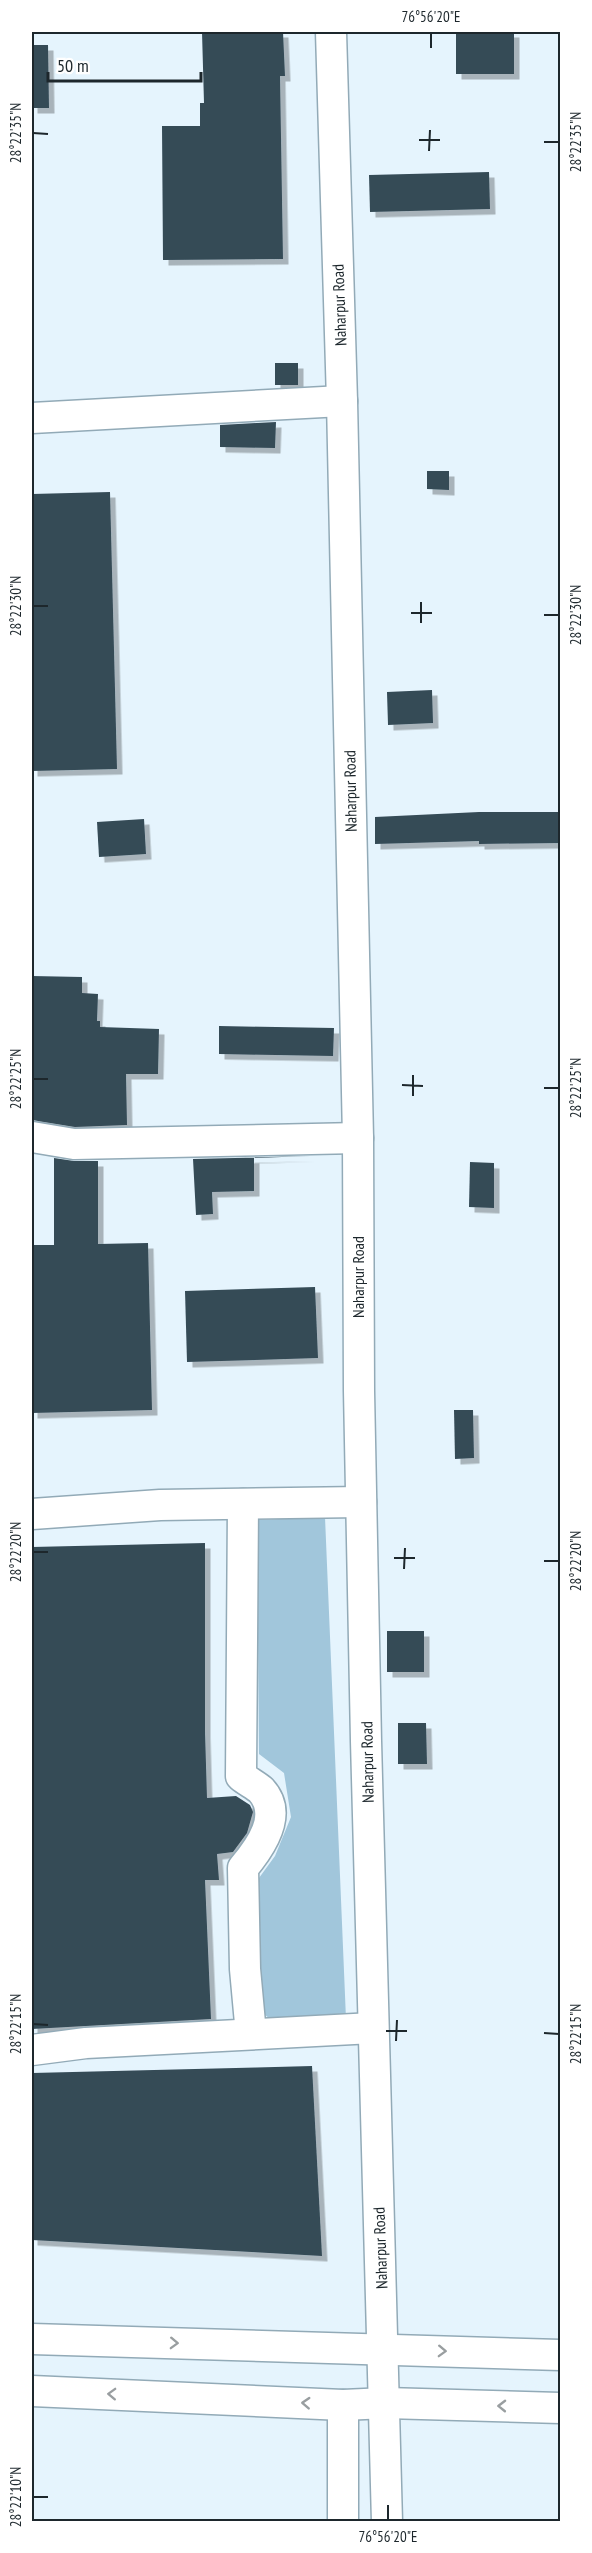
<svg xmlns="http://www.w3.org/2000/svg" width="592" height="2553" viewBox="0 0 592 2553" font-family="'PT Sans Narrow',sans-serif">
  <style>
    .green { fill: #a1c6db }
    .building { fill: #354b57; filter: url(#shadow) }
    .lines { fill: none; stroke-linecap: round; stroke-linejoin: round }
    .minor-casing { stroke: #92aab7; stroke-width: 33 }
    .minor { stroke: #fff; stroke-width: 30 }
    .oneway { stroke: #999ea0 }
    .ticks { fill: none; stroke: #1d272c; stroke-width: 2 }
    .labels { text-anchor: middle; stroke-width: 6; stroke-linejoin: round; paint-order: stroke }
    .street-label { font-size: 16px; fill: #1d272c; stroke: #fff }
    .neatline { fill: none; stroke: #1d272c; stroke-width: 2 }
    .ticks-label { font-size: 15px; text-anchor: middle; fill: #1d272c }
  </style>
  <defs>
    <filter id="shadow"><feDropShadow dx="5.5" dy="5.5" stdDeviation="0" flood-color="#0004"/></filter>
  </defs>
  <rect width="100%" height="100%" fill="#e5f4fd"/>
  <!-- green -->
  <path class="green" d="M325,1517L346,2019L269,2018L261,2012L259,1878L275,1856L291,1817L284,1773L259,1754L257,1520Z"/>
  <!-- building -->
  <g class="building">
    <path d="M202,32H283L285,76H280L283,259L163,260L162,126H200V103H204Z"/>
    <rect x="456" y="32" width="58" height="42"/>
    <path d="M32,45H48L49,108H32Z"/>
    <path d="M489,172L490,209L370,212L369,175Z"/>
    <rect x="275" y="363" width="23" height="22"/>
    <path d="M276,422L275,448L220,447V425Z"/>
    <path d="M427,471H449V490L427,489Z"/>
    <path d="M110,492L117,769L32,771V494Z"/>
    <path d="M432,690L433,723L388,725L387,692Z"/>
    <path d="M479,812H561V843L479,844V841L375,844V817Z"/>
    <path d="M144,819L146,854L99,857L97,822Z"/>
    <path d="M32,976L82,977V993L98,994L97,1021H100V1027L159,1029L158,1074H126L127,1125L75,1127L32,1120Z"/>
    <path d="M219,1026L334,1028L333,1056L219,1054Z"/>
    <path d="M310,1156L254,1158V1191L212,1192L213,1214L196,1215L193,1159Z"/>
    <path d="M54,1158L74,1161H98V1244L148,1243L152,1410L32,1413V1245H54Z"/>
    <path d="M470,1162L494,1163V1208L469,1207Z"/>
    <path d="M315,1287L318,1358L187,1362L185,1291Z"/>
    <path d="M454,1410H473L474,1458L455,1459Z"/>
    <path d="M205,1543V1732L207,1798L236,1796L250,1805L253,1812L247,1833L233,1852L217,1854L219,1880H205L211,2019L32,2029V1547Z"/>
    <rect x="387" y="1631" width="37" height="41"/>
    <path d="M398,1723H426L427,1764H398Z"/>
    <path d="M312,2066L322,2256L32,2240V2073Z"/>
  </g>
  <g class="lines">
    <defs>
      <g id="minor">
        <path d="M331,32L342,401L358,1138L359,1391L366,1741L387,2522"/>
        <path d="M32,418L342,401"/>
        <path d="M32,1137L74,1144L358,1138"/>
        <path d="M243,1504L241,1776C247,1781 255,1785 261,1790C284,1815 260,1848 243,1868L245,1969L251,2034"/>
        <path d="M32,1514L160,1505L361,1502"/>
        <path d="M32,2050L86,2043L373,2028"/>
        <path d="M32,2339L560,2355"/>
        <path d="M32,2391L343,2405L386,2403L560,2408"/>
        <path d="M343,2405V2522"/>
      </g>
    </defs>
    <!-- minor casing -->
    <use href="#minor" class="minor-casing"/>
    <!-- minor -->
    <use href="#minor" class="minor"/>
  </g>
  <!-- one-way arrows -->
  <defs><path id="oneway-chevron" d="M-2-3.5L2.5 0L-2 3.5" fill="none" stroke-width="1.6" stroke-linecap="round" stroke-linejoin="round" transform="scale(1.5)"/></defs>
  <g class="oneway">
    <use href="#oneway-chevron" transform="translate(174 2343) rotate(2)"/>
    <use href="#oneway-chevron" transform="translate(442 2351) rotate(2)"/>
    <use href="#oneway-chevron" transform="translate(112 2394) rotate(-178)"/>
    <use href="#oneway-chevron" transform="translate(306 2403) rotate(-177)"/>
    <use href="#oneway-chevron" transform="translate(502 2406) rotate(-179)"/>
  </g>
  <!-- ticks -->
  <path class="ticks" d="M431,48V33M33,133L48,134M419,140H440M544,142H559M429,151L430,130M33,606H48M411,613H432M544,615H559M421,623V602M33,1079H48M402,1085L423,1086M544,1088H559M413,1096V1075M33,1552H48M394,1558H415M544,1561H559M404,1569L405,1548M33,2024L48,2025M386,2031H407M544,2033L559,2034M396,2041L397,2020M33,2497H48M388,2520V2505"/>
  <g class="labels">
    <!-- street labels -->
    <g class="street-label">
      <text transform="translate(339 305) rotate(-92)" y="6">Naharpur Road</text>
      <text transform="translate(350 791) rotate(-91)" y="6">Naharpur Road</text>
      <text transform="translate(358 1277) rotate(-90)" y="6">Naharpur Road</text>
      <text transform="translate(367 1762) rotate(-91)" y="6">Naharpur Road</text>
      <text transform="translate(380 2248) rotate(-92)" y="6">Naharpur Road</text>
    </g>
  </g>
  <!-- border -->
  <rect width="592" height="2553" fill="none" stroke="#ffffff" stroke-width="66"/>
  <!-- scale -->
  <path d="M48 72v9h153v-9" fill="none" stroke="#1d272c" stroke-width="3"/>
  <text x="57" y="72" font-size="18" fill="#1d272c" stroke="#ffffff" stroke-width="4.5" paint-order="stroke">50 m</text>
  <rect x="33" y="33" width="526" height="2487" class="neatline"/>
  <g class="ticks-label">
    <text x="431" y="22">76°56'20"E</text>
    <text transform="translate(16 133) rotate(-90)" y="5">28°22'35"N</text>
    <text transform="translate(576 142) rotate(-90)" y="5">28°22'35"N</text>
    <text transform="translate(16 606) rotate(-90)" y="5">28°22'30"N</text>
    <text transform="translate(576 615) rotate(-90)" y="5">28°22'30"N</text>
    <text transform="translate(16 1079) rotate(-90)" y="5">28°22'25"N</text>
    <text transform="translate(576 1088) rotate(-90)" y="5">28°22'25"N</text>
    <text transform="translate(16 1552) rotate(-90)" y="5">28°22'20"N</text>
    <text transform="translate(576 1561) rotate(-90)" y="5">28°22'20"N</text>
    <text transform="translate(16 2024) rotate(-90)" y="5">28°22'15"N</text>
    <text transform="translate(576 2034) rotate(-90)" y="5">28°22'15"N</text>
    <text transform="translate(16 2497) rotate(-90)" y="5">28°22'10"N</text>
    <text x="388" y="2542">76°56'20"E</text>
  </g>
</svg>
